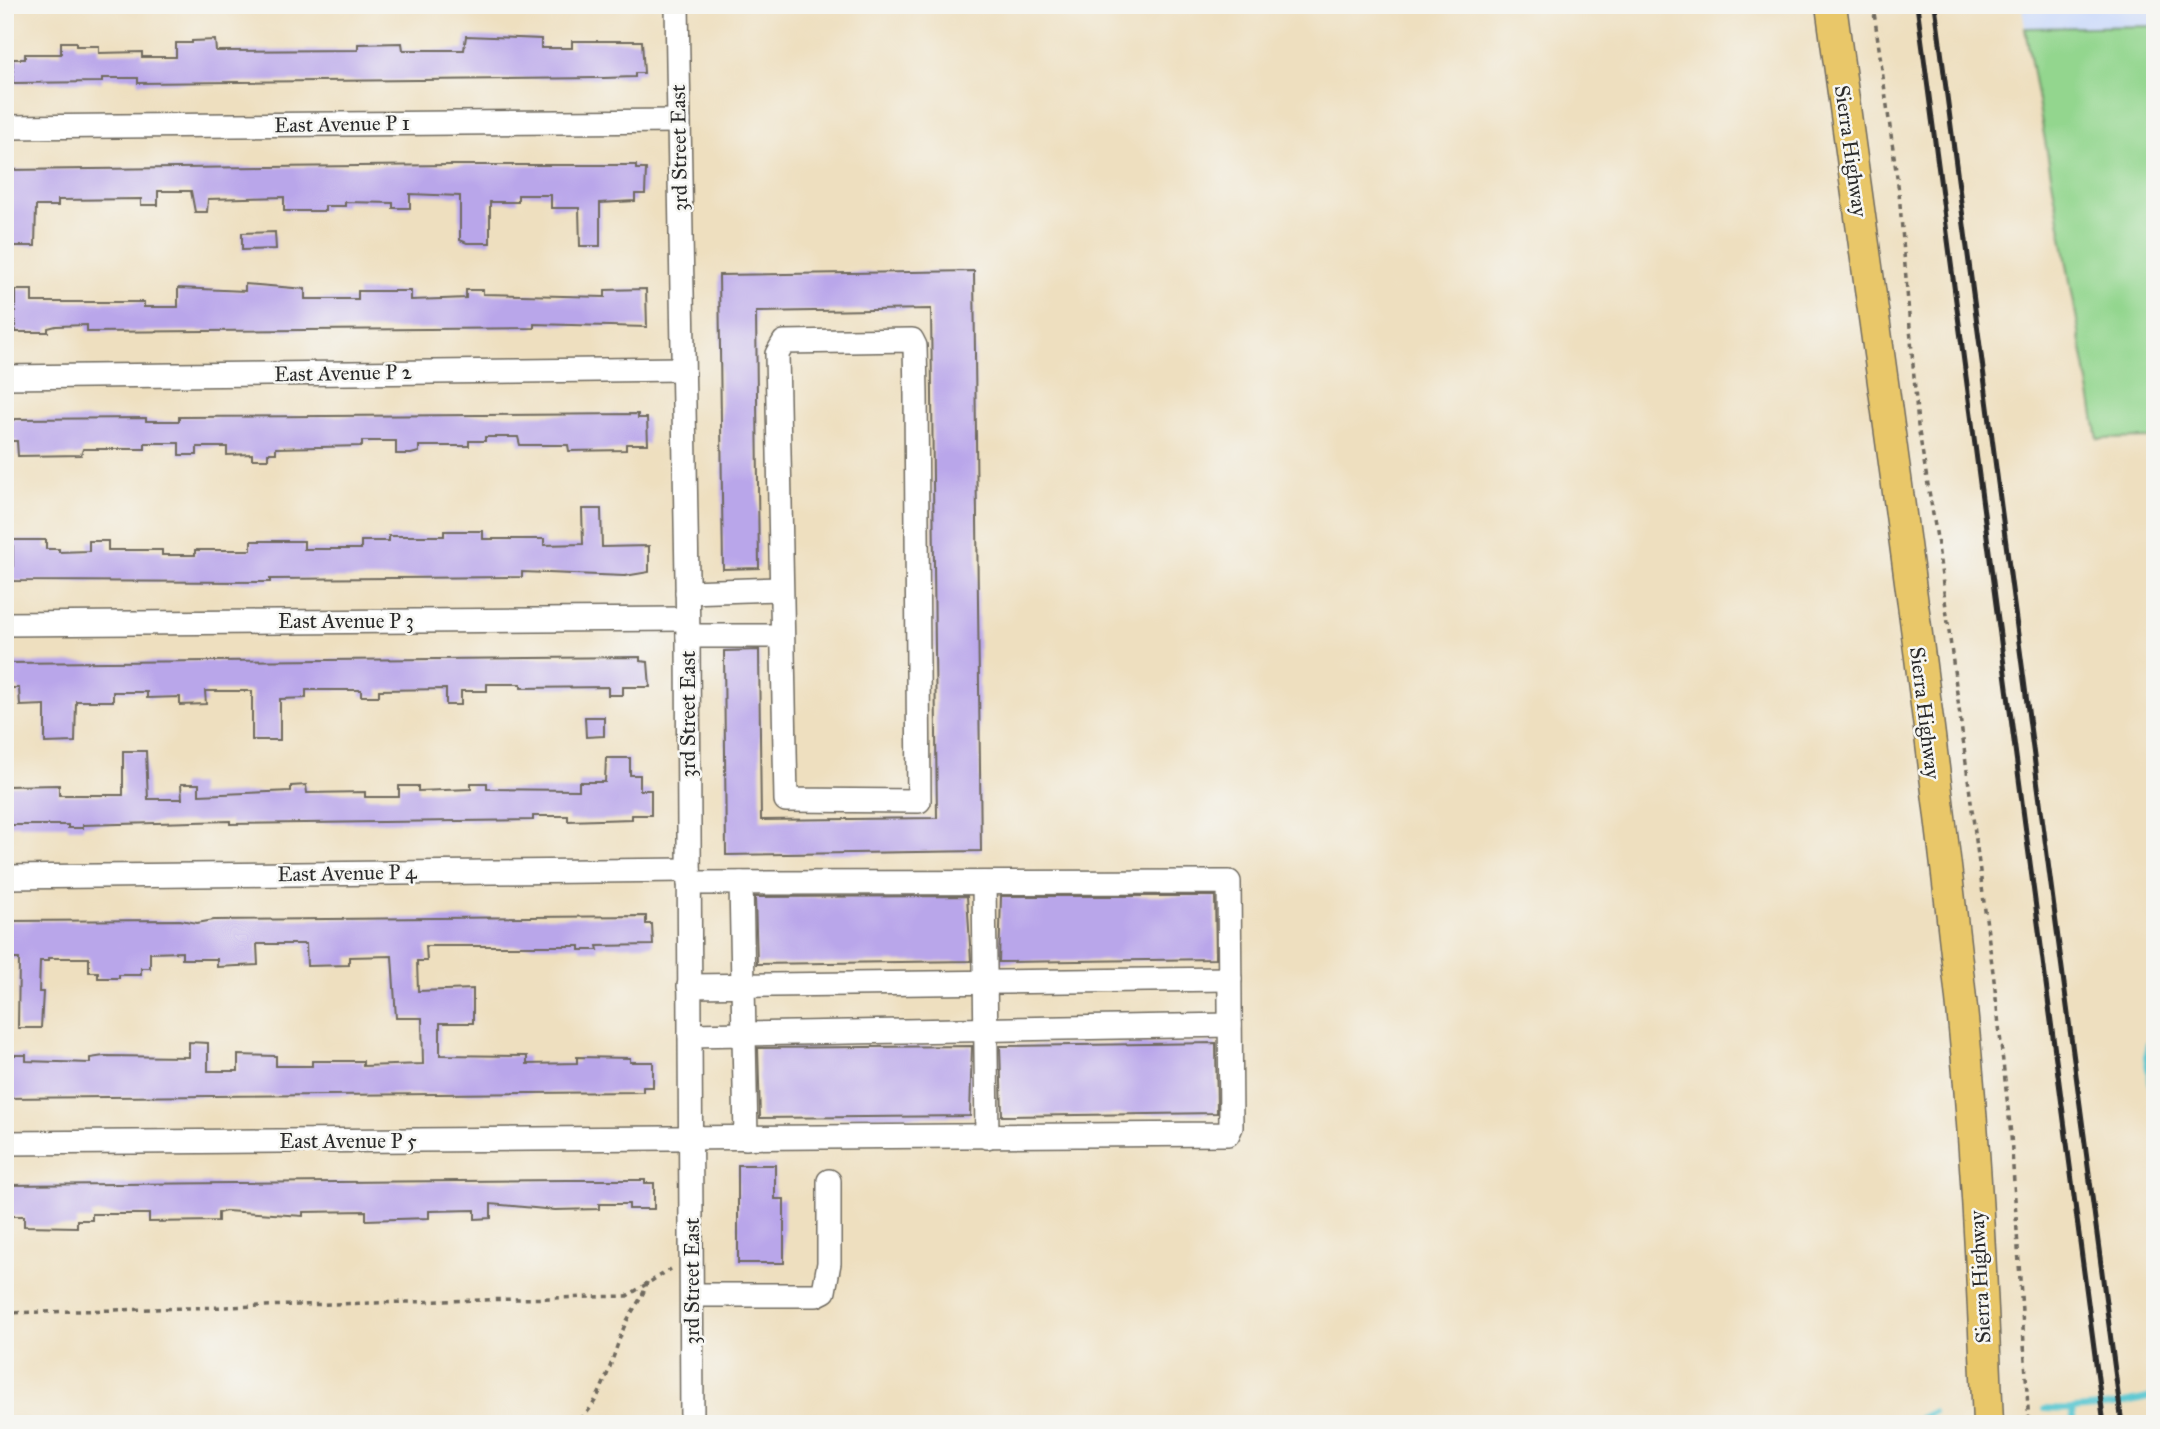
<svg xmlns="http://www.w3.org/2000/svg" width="2160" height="1429" viewBox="0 0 2160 1429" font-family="'IM FELL Great Primer',serif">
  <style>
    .built { fill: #cddbfa }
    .grass { fill: #93d68e; stroke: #5f805c; stroke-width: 2 }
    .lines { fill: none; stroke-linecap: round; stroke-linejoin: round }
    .stream { stroke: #5bc8d2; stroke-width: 6 }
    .building { fill: #b9a6ea }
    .minor-casing { stroke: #6f6a5f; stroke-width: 26 }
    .major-casing { stroke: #6f6a5f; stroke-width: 33 }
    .path { stroke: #6f6a5f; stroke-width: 3.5; stroke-dasharray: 5 5; stroke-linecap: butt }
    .minor { stroke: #fff; stroke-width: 23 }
    .major { stroke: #e9c769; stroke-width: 30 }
    .rail { stroke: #2b2b2b; stroke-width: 5 }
    .labels { text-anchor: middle; stroke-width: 5; stroke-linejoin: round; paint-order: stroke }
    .street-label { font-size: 21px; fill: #2b2b2b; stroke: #f6f6f2 }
  </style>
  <rect width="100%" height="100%" fill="#f6f6f2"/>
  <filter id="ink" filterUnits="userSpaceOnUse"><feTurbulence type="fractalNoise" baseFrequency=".0143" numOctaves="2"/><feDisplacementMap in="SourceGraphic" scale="14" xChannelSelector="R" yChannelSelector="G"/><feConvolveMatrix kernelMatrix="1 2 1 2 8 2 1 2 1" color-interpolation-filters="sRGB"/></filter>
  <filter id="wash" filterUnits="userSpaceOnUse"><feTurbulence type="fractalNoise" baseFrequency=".00686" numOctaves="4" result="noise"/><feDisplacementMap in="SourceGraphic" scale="28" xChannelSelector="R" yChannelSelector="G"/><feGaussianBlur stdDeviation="1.57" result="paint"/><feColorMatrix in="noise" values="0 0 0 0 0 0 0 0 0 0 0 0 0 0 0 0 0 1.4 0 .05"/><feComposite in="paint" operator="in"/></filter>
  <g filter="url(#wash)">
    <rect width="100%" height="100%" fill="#eedfbf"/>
    <!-- built -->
    <path class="built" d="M2022,5H2155V26L2025,28Z"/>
    <!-- grass -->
    <path class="grass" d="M2155,26V438L2098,439L2025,28Z"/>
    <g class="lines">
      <!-- stream -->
      <g class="stream">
        <path d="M2155,1039L2148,1043L2146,1056L2155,1109"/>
        <path d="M2044,1409C2076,1411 2124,1405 2155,1396"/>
        <path d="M2072,1411L2074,1424"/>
        <path d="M1908,1424L1933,1412"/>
      </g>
    </g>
    <g id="blocks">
      <!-- building -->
      <g class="building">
        <path d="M466,36L541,39V48H572V41H642L644,73H635V77L603,78L138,83V78H102V82L13,83V59H25V54H61V42H76V46H99V53L142,52V57H176V43H192V41L215,40L216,51L358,50V44L402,43L403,50H464Z"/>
        <path d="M450,165H636V169H646L645,194H635V201L600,203V246H580L579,208H551V195H518V202H490V243H467L460,240V196L410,194V208H393V203L345,202V206H325V211H284V197L208,199L207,212H195L191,191H158V205H141V199L58,200V206H36L35,246H5V170Z"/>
        <path d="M275,232L276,249L242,250V233Z"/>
        <path d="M974,271L981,851L726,855L724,651L759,650L761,820L937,818L931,309L756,312L759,568L723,569L719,275Z"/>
        <path d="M245,284L305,289V299H358V291H411V300L442,299L466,298V290H483V294L605,297V290L646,289L647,327L534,324V328L87,332V325L56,326L48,328V332H15V290H32V302H144V307H178V288L245,291Z"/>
        <path d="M638,414V418H647L648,444H626V450L569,451L568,445H520L518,437H485V441H469V446H419V452L411,454H396V441H362V446L276,448V453H268V459H252V454L227,455V447H197V455H179V443H145V449H83L81,455L18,456L17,441H8V421L16,419L146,418V421H179V417Z"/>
        <path d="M582,509H601L602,547L649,546V572L625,576L522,572V577L270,579V582L13,581V540H46V549H59V552L89,551V541H108V550H162V555H195V550H251V541H304V549H361V541H389V536H444V531H483V539H544V545L583,544Z"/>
        <path d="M640,657V661L648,662L650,687H623V695H608V687L521,688V684H487V691H461V705H446V689L379,690V696H361V690H306V698L280,699V740H252V691H205L206,704L180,705V697L147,698V692H113V701H76L75,742L45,743V705L20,706L19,688H5V663Z"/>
        <path d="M585,717H604V736L586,737Z"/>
        <path d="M123,751H146L148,799H182L181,784H199V795L291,791V786L306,785L307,793L365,792V797H399V786H418V791L471,789V783H487V789L579,790V782H605L606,758H630V775H640V790H651V815H632V819L568,821V816H533V820L230,824V821L83,825V828H68V825H5V786L59,785V795H123Z"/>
        <path d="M967,896L971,961L757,964L755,897Z"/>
        <path d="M1001,896H1215L1216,959L999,962Z"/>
        <path d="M646,916V924H652L653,945L597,946L598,950H580V946H426L427,961H417L418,991L473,989V1023H440V1055L527,1056V1064L577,1063V1057L630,1058V1062H653V1087H643V1092L5,1098V1055H26V1061L90,1063V1058L104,1056L189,1057V1042L208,1043V1071H238V1055L276,1056V1066H312V1061H363V1066L423,1064L422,1018H396L392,956L349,957V965L307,966L306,944H257L258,965L217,967V959H182V952L150,953V968H141V975H119V978H98V972H89V958H48V961H40L39,992H43L41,1028H18L19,959H5V921L180,920L197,923L214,920Z"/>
        <path d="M1216,1043L1217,1113L1002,1116L1000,1046Z"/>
        <path d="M972,1046L970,1116L760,1118L758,1048Z"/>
        <path d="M738,1165H775V1199H784V1263H738Z"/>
        <path d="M569,1180H645V1183H654V1209H629V1204H599V1209L555,1210L491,1204V1218L475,1219V1210L429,1211V1218L366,1220V1211L303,1212V1216L226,1211L218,1213V1221L149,1222V1214H92V1220H77V1227L24,1226V1216H5V1185Z"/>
      </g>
    </g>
  </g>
  <g filter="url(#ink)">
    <use href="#blocks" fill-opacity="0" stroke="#6f6a5f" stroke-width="2"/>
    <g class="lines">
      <defs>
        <g id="minor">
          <path d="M677,5L688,636L692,1424"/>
          <path d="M5,127L679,121"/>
          <path d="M912,340L915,346L916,395L919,801L786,800L777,354L784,342Z"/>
          <path d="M5,377L681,369"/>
          <path d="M687,592L780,589"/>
          <path d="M5,624L687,619"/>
          <path d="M688,636H782"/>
          <path d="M5,877L689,870"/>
          <path d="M741,883L746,1138"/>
          <path d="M984,883L987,1137"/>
          <path d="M689,986L1230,979"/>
          <path d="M690,1035L1230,1025"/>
          <path d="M5,1143L1228,1134L1231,1127L1229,882L689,883"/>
          <path d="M692,1295H816L824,1291L829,1263V1181"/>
        </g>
        <path id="major" d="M1831,5C1875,330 1923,654 1959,980C1975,1127 1982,1276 1988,1424"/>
      </defs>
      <!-- minor casing -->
      <use href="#minor" class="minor-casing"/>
      <!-- major casing -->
      <use href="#major" class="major-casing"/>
      <!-- path -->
      <g class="path">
        <path d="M1873,5L1899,192L1918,426L1937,538L1994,980L2011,1135L2029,1424"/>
        <path d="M5,1313L627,1296L671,1269"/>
        <path d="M571,1424C601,1414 613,1351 625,1325C632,1309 643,1299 647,1282"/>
      </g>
      <!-- minor -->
      <use href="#minor" class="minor"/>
      <!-- major -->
      <use href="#major" class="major"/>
      <!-- rail -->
      <g class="rail">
        <path d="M1917,5L2104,1424"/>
        <path d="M1935,5L2122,1424"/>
      </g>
    </g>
  </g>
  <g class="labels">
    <!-- street labels -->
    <g class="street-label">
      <text transform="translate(342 124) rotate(-1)" y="7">East Avenue P 1</text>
      <text transform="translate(679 148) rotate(-91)" y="7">3rd Street East</text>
      <text transform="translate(1851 151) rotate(82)" y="7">Sierra Highway</text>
      <text transform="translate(343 373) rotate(-1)" y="7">East Avenue P 2</text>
      <text x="346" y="628">East Avenue P 3</text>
      <text transform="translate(1925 713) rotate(83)" y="7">Sierra Highway</text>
      <text transform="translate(688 714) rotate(-90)" y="7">3rd Street East</text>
      <text transform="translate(347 873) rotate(-1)" y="7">East Avenue P 4</text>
      <text x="348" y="1148">East Avenue P 5</text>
      <text transform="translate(1980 1277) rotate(-93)" y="7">Sierra Highway</text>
      <text transform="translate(692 1281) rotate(-90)" y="7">3rd Street East</text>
    </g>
  </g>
  <!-- margin -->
  <rect width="2160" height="1429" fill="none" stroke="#f6f6f2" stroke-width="28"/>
</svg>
